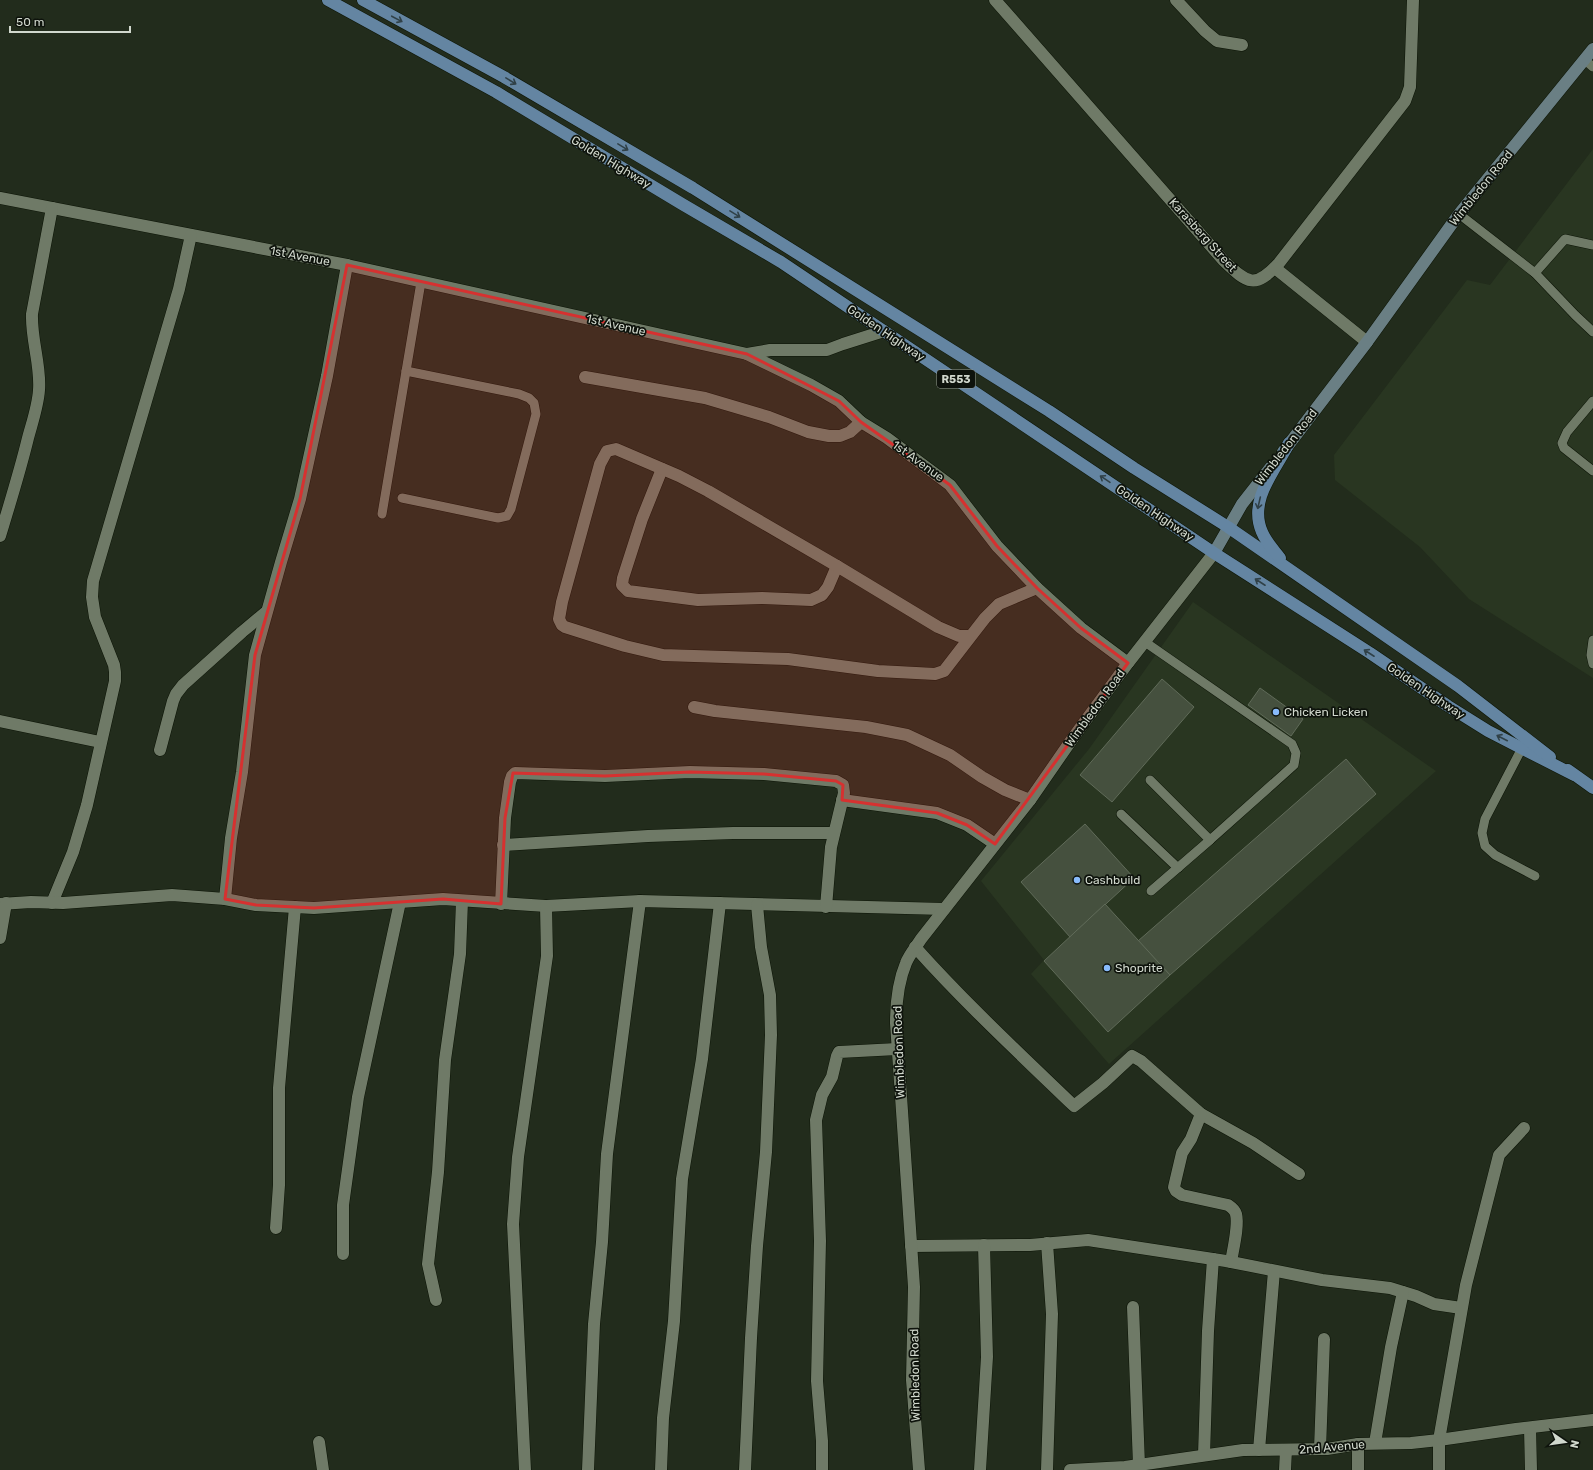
<svg xmlns="http://www.w3.org/2000/svg" width="1593" height="1470" viewBox="0 0 1593 1470" font-family="Rubik,sans-serif">
  <style>
    .built { fill: #293621 }
    .building { fill: #45503e; stroke: #606b59 }
    .lines { fill: none; stroke-linecap: round; stroke-linejoin: round }
    .lane-casing { stroke: #0c1406; stroke-width: 10 }
    .street-casing { stroke: #0c1406; stroke-width: 13 }
    .secondary-casing { stroke: #0c1406; stroke-width: 13 }
    .primary-casing { stroke: #0c1406; stroke-width: 13 }
    .lane { stroke: #6f7a67; stroke-width: 9 }
    .street { stroke: #6f7a67; stroke-width: 12 }
    .secondary { stroke: #6a7f84; stroke-width: 12 }
    .primary { stroke: #6485a2; stroke-width: 12 }
    .oneway { stroke: #304148 }
    .marked { fill: #d63130; fill-opacity: 0.2; stroke: #d63130; stroke-width: 3; stroke-linejoin: round }
    .poi-dot { fill: #88bbfc; stroke: #0e130c; stroke-width: 1.5 }
    .labels { text-anchor: middle; stroke-width: 3.5; stroke-linejoin: round; paint-order: stroke }
    .shield { fill: #0e130c; stroke: #969d93; stroke-width: 1 }
    .shield-label { font-size: 11px; font-weight: bold; fill: #d1d8cd }
    .street-label { font-size: 12px; fill: #d1d8cd; stroke: #0e130c }
    .poi-label { font-size: 12px; fill: #d1d8cd; stroke: #0e130c; text-anchor: start }
  </style>
  <rect width="100%" height="100%" fill="#222c1c"/>
  <!-- built -->
  <g class="built">
    <path d="M1593,149V678L1469,599L1420,547L1335,480L1334,455L1467,280L1490,285Z"/>
    <path d="M1193,602L1436,771L1109,1064L1031,974L1044,960L981,881L1089,749Z"/>
  </g>
  <!-- building -->
  <g class="building">
    <path d="M1162,679L1194,707L1112,802L1080,775Z"/>
    <path d="M1260,688L1303,719L1291,736L1248,705Z"/>
    <path d="M1346,759L1376,794L1170,975L1138,941Z"/>
    <path d="M1085,824L1134,878L1070,937L1021,882Z"/>
    <path d="M1105,904L1170,975L1108,1032L1044,961Z"/>
  </g>
  <g class="lines">
    <defs>
      <g id="lane">
        <path d="M1585,60L1593,67"/>
        <path d="M1459,214L1535,273L1575,315L1593,332"/>
        <path d="M1535,273L1565,239L1593,245"/>
        <path d="M1593,401L1567,432L1562,443L1564,448L1593,471"/>
        <path d="M402,498L498,518L507,516L511,509L536,414L534,403L529,398L519,394L406,371"/>
        <path d="M382,514L421,282"/>
        <path d="M1593,640L1591,655L1593,664"/>
        <path d="M1145,642L1292,744L1296,753L1294,765L1210,840L1150,780"/>
        <path d="M1522,748L1485,819L1482,833L1485,846L1495,855L1535,876"/>
        <path d="M1121,814L1178,868"/>
        <path d="M1151,891L1210,840"/>
      </g>
      <g id="street">
        <path d="M995,0L1224,261C1248,284 1255,289 1279,263L1405,101L1410,87L1413,0"/>
        <path d="M1176,0L1205,31L1217,41L1242,45"/>
        <path d="M0,198L347,265L747,354L811,385L839,401L861,422L887,438L950,485L997,546L1037,588L1081,628L1128,663"/>
        <path d="M1275,268L1367,342"/>
        <path d="M747,354L770,350H827L843,344L884,331"/>
        <path d="M585,377L705,398L769,417L808,432L829,436H840L850,432L861,422"/>
        <path d="M662,469L642,519L623,578L622,585L628,591L698,600L762,598L811,600L822,595L828,587L837,566"/>
        <path d="M0,536C10,503 20,471 28,438C32,423 38,406 39,390C41,365 31,340 32,314L52,208"/>
        <path d="M971,636L944,671L935,674L878,671L788,659L663,655L625,646L565,627L562,625L559,619L562,602L600,464L607,451L616,449L679,476L708,491L837,566L938,627L959,636H971L985,618L999,604L1037,588"/>
        <path d="M694,707L715,711L866,727L907,735L950,755L982,777L1005,790L1030,800"/>
        <path d="M0,721L100,742"/>
        <path d="M160,750L173,701L176,694L183,685L242,632L266,612"/>
        <path d="M842,800L937,813L967,825L995,844"/>
        <path d="M503,845L648,836L733,833H834"/>
        <path d="M225,899L231,838L242,772L255,655L281,562L300,499L327,376L347,265"/>
        <path d="M52,903L73,852L87,805L115,681V672L114,665L95,617L92,597L93,581L179,289L191,235"/>
        <path d="M0,904L31,902L63,903L172,895L225,899L256,905L314,908L443,899L546,906L640,901L944,909"/>
        <path d="M501,904L505,818L510,782L512,776L515,773L605,776L690,772L764,774L836,781L843,785L844,793L831,847L826,907"/>
        <path d="M0,938L6,903"/>
        <path d="M915,947C965,1003 1020,1054 1074,1106L1103,1083L1132,1056L1141,1061L1201,1114L1253,1143L1299,1174"/>
        <path d="M1201,1114L1191,1139L1182,1153L1174,1187L1176,1191L1182,1195L1228,1205C1231,1207 1235,1210 1236,1214C1239,1226 1233,1249 1231,1262"/>
        <path d="M276,1228L279,1185V1088L295,907"/>
        <path d="M1047,1243L1052,1314L1047,1470"/>
        <path d="M911,1246L1030,1245L1088,1240L1226,1261L1322,1280L1390,1288L1416,1296L1434,1304L1461,1308"/>
        <path d="M343,1254V1205L358,1097L400,902"/>
        <path d="M436,1300L428,1264L438,1172L445,1060L460,954L462,901"/>
        <path d="M1133,1307L1139,1465"/>
        <path d="M1530,1428L1531,1470"/>
        <path d="M319,1442L323,1470"/>
        <path d="M1375,1443L1391,1347L1403,1292"/>
        <path d="M1358,1444V1470"/>
        <path d="M1320,1449L1324,1339"/>
        <path d="M1259,1450L1274,1271"/>
        <path d="M1204,1455L1208,1331L1213,1259"/>
        <path d="M525,1470L513,1224L518,1157L547,956L546,906"/>
        <path d="M588,1470L594,1324L602,1242L607,1154L640,901"/>
        <path d="M661,1470L663,1418L674,1321L682,1179L702,1059L720,903"/>
        <path d="M745,1470L751,1338L757,1246L766,1152L771,1035L770,995L761,947L757,905"/>
        <path d="M822,1470V1441L817,1381L820,1241L816,1120L822,1095L832,1077L837,1056L839,1052L897,1049"/>
        <path d="M919,1470L912,1380L914,1287L896,1023C896,1003 898,982 906,963C909,955 916,947 921,939L1030,800L1075,735L1128,663L1214,553"/>
        <path d="M980,1470L987,1357L984,1245"/>
        <path d="M1070,1470L1125,1467L1243,1450L1327,1449L1358,1444L1411,1443L1439,1440L1516,1429L1593,1420"/>
        <path d="M1285,1470L1286,1450"/>
        <path d="M1439,1470V1440L1466,1285L1499,1155L1524,1128"/>
      </g>
      <g id="secondary">
        <path d="M1283,452L1367,342L1459,214L1593,49"/>
        <path d="M1214,553L1242,504L1271,467"/>
      </g>
      <g id="primary">
        <path d="M328,0L496,92L682,204L781,262L1214,553L1370,653L1448,706L1488,731L1574,775"/>
        <path d="M363,0L504,77L693,188L1049,411L1134,468L1228,527L1458,686L1550,757"/>
        <path d="M1280,558C1274,550 1266,542 1262,532C1248,500 1275,471 1289,443"/>
        <path d="M1568,770L1593,788"/>
      </g>
    </defs>
    <!-- lane casing -->
    <use href="#lane" class="lane-casing"/>
    <!-- street casing -->
    <use href="#street" class="street-casing"/>
    <!-- secondary casing -->
    <use href="#secondary" class="secondary-casing"/>
    <!-- primary casing -->
    <use href="#primary" class="primary-casing"/>
    <!-- lane -->
    <use href="#lane" class="lane"/>
    <!-- street -->
    <use href="#street" class="street"/>
    <!-- secondary -->
    <use href="#secondary" class="secondary"/>
    <!-- primary -->
    <use href="#primary" class="primary"/>
  </g>
  <!-- one-way arrows -->
  <defs><path id="oneway-shaft" d="M-6 0H5M1.5-3L5.5 0L1.5 3" fill="none" stroke-width="1.6" stroke-linecap="round" stroke-linejoin="round"/></defs>
  <g class="oneway">
    <use href="#oneway-shaft" transform="translate(397 19) rotate(28)"/>
    <use href="#oneway-shaft" transform="translate(511 81) rotate(31)"/>
    <use href="#oneway-shaft" transform="translate(623 147) rotate(31)"/>
    <use href="#oneway-shaft" transform="translate(735 214) rotate(32)"/>
    <use href="#oneway-shaft" transform="translate(1105 479) rotate(-146)"/>
    <use href="#oneway-shaft" transform="translate(1259 503) rotate(103)"/>
    <use href="#oneway-shaft" transform="translate(1260 582) rotate(-147)"/>
    <use href="#oneway-shaft" transform="translate(1369 653) rotate(-147)"/>
    <use href="#oneway-shaft" transform="translate(1502 738) rotate(-153)"/>
  </g>
  <!-- marked area -->
  <path class="marked" d="M347,265L747,354L839,401L861,422L950,485L997,546L1037,588L1081,628L1128,663L995,844L967,825L937,813L842,800L843,785L836,781L764,774L690,772L605,776L513,773L505,818L501,904L443,899L314,908L256,905L225,899L255,655L300,499Z"/>
  <!-- markers -->
  <g class="poi-dot">
    <circle cx="1276" cy="712" r="4"/>
    <circle cx="1077" cy="880" r="4"/>
    <circle cx="1107" cy="968" r="4"/>
  </g>
  <g class="labels">
    <!-- shield labels -->
    <rect class="shield" x="937" y="370" width="38" height="18" rx="3"/>
    <g class="shield-label">
      <text x="956" y="383">R553</text>
    </g>
    <!-- street labels -->
    <g class="street-label">
      <text transform="translate(611 162) rotate(31)" y="4">Golden Highway</text>
      <text transform="translate(1481 188) rotate(-51)" y="4">Wimbledon Road</text>
      <text transform="translate(1203 235) rotate(48)" y="4">Karasberg Street</text>
      <text transform="translate(300 256) rotate(11)" y="4">1st Avenue</text>
      <text transform="translate(616 325) rotate(13)" y="4">1st Avenue</text>
      <text transform="translate(886 333) rotate(34)" y="4">Golden Highway</text>
      <text transform="translate(1286 447) rotate(-52)" y="4">Wimbledon Road</text>
      <text transform="translate(918 461) rotate(36)" y="4">1st Avenue</text>
      <text transform="translate(1155 513) rotate(34)" y="4">Golden Highway</text>
      <text transform="translate(1426 691) rotate(34)" y="4">Golden Highway</text>
      <text transform="translate(1095 708) rotate(-54)" y="4">Wimbledon Road</text>
      <text transform="translate(899 1052) rotate(-92)" y="4">Wimbledon Road</text>
      <text transform="translate(915 1375) rotate(-91)" y="4">Wimbledon Road</text>
      <text transform="translate(1332 1447) rotate(-5)" y="4">2nd Avenue</text>
    </g>
    <!-- poi labels -->
    <g class="poi-label">
      <text x="1284" y="716">Chicken Licken</text>
      <text x="1085" y="884">Cashbuild</text>
      <text x="1115" y="972">Shoprite</text>
    </g>
  </g>
  <!-- north arrow -->
  <g transform="translate(1565 1442) rotate(103)" stroke="#0e130c" stroke-width="3" paint-order="stroke">
  <path d="M0-3L7 15L0 10L-7 15Z" fill="#d1d8cd"/>
  <text y="-6" font-size="11" font-weight="bold" text-anchor="middle" fill="#d1d8cd">N</text>
  </g>
  <!-- scale -->
  <path d="M10 26v6h120v-6" fill="none" stroke="#d1d8cd" stroke-width="2"/>
  <text x="16" y="26" font-size="12" fill="#d1d8cd" stroke="#0e130c" stroke-width="3" paint-order="stroke">50 m</text>
</svg>
